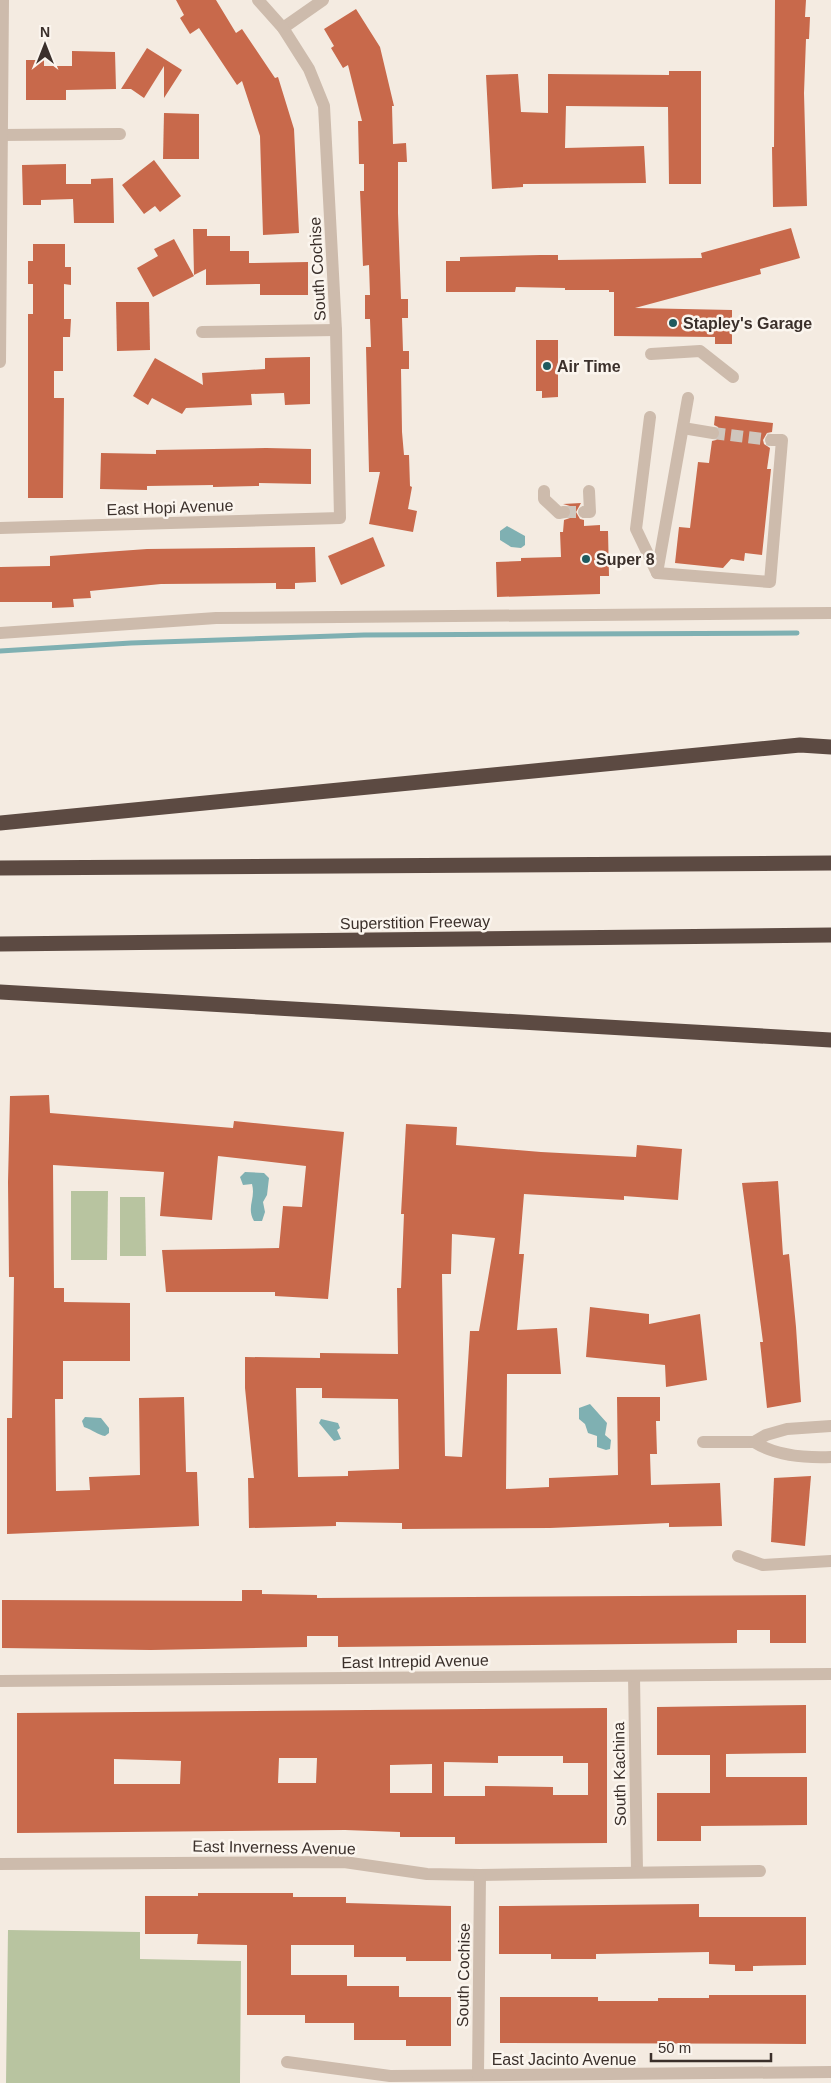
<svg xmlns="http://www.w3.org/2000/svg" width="831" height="2083" viewBox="0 0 831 2083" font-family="Arial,sans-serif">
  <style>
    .green { fill: #b8c4a0 }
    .water { fill: #7fb0b2 }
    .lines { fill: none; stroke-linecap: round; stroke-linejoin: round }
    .stream { stroke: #7fb0b2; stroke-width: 5 }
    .building { fill: #c8694b; fill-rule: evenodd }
    .minor-tunnel { stroke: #cfc6bd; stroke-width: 12; stroke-dasharray: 12 6; stroke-linecap: butt }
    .minor { stroke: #cdbbac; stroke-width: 12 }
    .highway { stroke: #5c4a42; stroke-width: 15 }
    .poi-dot { fill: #1f5a5e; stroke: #fbf5ee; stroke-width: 2 }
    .labels { text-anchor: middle; stroke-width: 5; stroke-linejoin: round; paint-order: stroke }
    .street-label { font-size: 16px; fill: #3b302b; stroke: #fbf5ee }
    .poi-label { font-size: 16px; font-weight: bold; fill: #3b302b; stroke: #fbf5ee; text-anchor: start }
  </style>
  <rect width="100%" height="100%" fill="#f4ebe1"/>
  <!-- green -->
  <g class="green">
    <path d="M71,1191H108L107,1260H71Z"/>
    <path d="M120,1197H145L146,1256H120Z"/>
    <path d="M8,1930L140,1932V1959L241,1961L240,2083H6Z"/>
  </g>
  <!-- water -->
  <g class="water">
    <path d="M507,526L525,536V545L521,548L511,547L500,540V531Z"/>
    <path d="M245,1172L264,1173L269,1178L267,1195L263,1202L265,1212L262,1221H254C246,1207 256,1199 252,1184L243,1185L240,1177Z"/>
    <path d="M590,1404L607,1423L605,1435L611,1440L610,1449L606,1450L597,1447V1436L588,1433L585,1424L579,1419V1408Z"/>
    <path d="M85,1417L101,1418L109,1428V1433L105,1436C98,1435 93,1430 84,1427L82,1421Z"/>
    <path d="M321,1419L338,1423L340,1428L337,1430L341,1439L334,1441L319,1423Z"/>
  </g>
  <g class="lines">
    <!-- stream -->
    <path class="stream" d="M0,651L131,643L364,635L797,633"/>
  </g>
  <!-- building -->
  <g class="building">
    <path d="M176,0H216L236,33L242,29L275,78L278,77L294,129L299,233L263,235L260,136L242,81L237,85L199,28L190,34L180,18L184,15Z"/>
    <path d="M775,0H806L805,17H810L809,39H806L804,93L807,206L773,207L772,147H774Z"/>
    <path d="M356,9L380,47L394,106H392L393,144L406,143L407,162H398V213L401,299H408V318H402L403,351H409V369H401L402,432L404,455H409L410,486L412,487L408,509L417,511L413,532L369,524L380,472H369L366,347H371L370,319H365V295H370L369,265L363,266L361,214L360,191H364V164H359L358,121H362L348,65L343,68L331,48L334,46L324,29Z"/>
    <path d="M147,48L182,70L164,98V66L144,98L131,89H121Z"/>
    <path d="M72,51L115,52L116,89L66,90V100H26V60H44V66H72Z"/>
    <path d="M669,71H701V184H669L668,107L566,106L565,148L644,146L646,183L523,184V187L492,189L486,75L518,74L521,112L548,113V74L669,75Z"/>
    <path d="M164,113L199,114V159H163Z"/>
    <path d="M154,160L181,196L160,212L155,206L144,214L122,185Z"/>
    <path d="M66,164V184H91V179L113,178L114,223H74L73,199L41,200V205H23L22,165Z"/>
    <path d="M791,228L800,258L760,269L761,274L635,308L732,310V344H715V337L614,336V292H609V290H565V288L516,287L515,292H446V261H460V257L540,255H558V260L702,258L701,253Z"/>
    <path d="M193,229H207V236H230V251H249V263L308,262V295H260V284L206,285V269L194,275Z"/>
    <path d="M174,239L194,276L153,297L137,268L158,256L154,249Z"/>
    <path d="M33,244H65V267H71V285L64,284V319H71L70,337H63V371H54V398H64L63,498H28V314H33V284H28V261H33Z"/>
    <path d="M116,302H149L150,350L117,351Z"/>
    <path d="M536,340H558V397L542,398V391H536Z"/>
    <path d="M310,357V404L285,405L284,393L251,394L252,405L186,408L182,414L152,398L148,405L133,396L155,358L203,385L202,373L265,369V358Z"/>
    <path d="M715,416L773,423L772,432L767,433L763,440L764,444L770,448L767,469H771L762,555L745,553L744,561L731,559L723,568L675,563L679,527L690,528L698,462L709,463L712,441L716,440L721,435L718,427L714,425Z"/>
    <path d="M266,448L311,449V484L259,483V486L213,487V485L147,486V490L100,489L101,453L156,454V450Z"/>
    <path d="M581,503L576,512L580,519L584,520V526L600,525V531H608L609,576H600V594L497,597L496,562L521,561V558L561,557L560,532H563L564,520L570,518L572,511L570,506L563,504Z"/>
    <path d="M373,537L385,566L341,585L328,556Z"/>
    <path d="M315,547L316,582L295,583V589H276V583L161,584L90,591L91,598L73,599L74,607L52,608V602H0V567L50,566V556L147,549Z"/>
    <path d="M49,1095L50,1113L233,1128L234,1121L344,1132L328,1299L275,1296V1292H166L162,1250L279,1248L283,1206L302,1207L306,1166L218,1156L212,1220L160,1216L164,1172L53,1165L54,1288H64V1302L130,1303V1361H63V1399H55L56,1491L90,1490L89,1477L140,1475L139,1398L184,1397L186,1472H197L199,1526L7,1534V1418H12L14,1277H9L8,1182L10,1096Z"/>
    <path d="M406,1124L457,1127L456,1145L541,1152L636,1157L637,1145L682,1149L678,1200L624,1196V1200L524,1194L519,1254H524L517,1330L557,1328L561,1374H507L506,1489L549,1487V1478L618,1475L617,1397H660V1421H656L657,1454H650L651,1485L720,1483L722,1526L669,1527V1523L550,1528L402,1529V1523L336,1522V1526L249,1528L248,1478H254L245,1388V1357L320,1358V1353L398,1354L397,1288H401L404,1214H401ZM452,1234L495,1238L479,1331H470L462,1457L445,1456L442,1274H451ZM296,1388H322V1398L398,1399L399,1469L348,1471V1476L298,1477Z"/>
    <path d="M778,1181L783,1255L789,1254L796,1327L801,1402L767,1408L760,1342H763L742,1183Z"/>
    <path d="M590,1307L649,1314V1324L700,1314L707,1380L666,1387L665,1365L586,1357Z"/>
    <path d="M811,1476L805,1546L771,1542L774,1478Z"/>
    <path d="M242,1590H262V1594L317,1595V1598L806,1595V1643H770V1630H737V1643L338,1647V1636H307V1647L151,1650L2,1648V1600L242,1601Z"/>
    <path d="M806,1705V1753L726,1754V1777H807V1825L701,1826V1841H657V1793H710V1755H657V1707Z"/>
    <path d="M607,1708V1843L455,1844V1837H400V1832L345,1830L17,1833V1713ZM498,1756H563V1763H588V1795H553V1787L485,1786V1796H444V1762L498,1763ZM279,1758H317L316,1783H278ZM114,1759L181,1761L180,1784H114ZM432,1764V1793H390V1765Z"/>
    <path d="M198,1893H293V1897H346V1903L451,1906V1961H406V1957H354V1945H291V1975H347V1986H399V1997H451V2046H406V2040H354V2023H305V2015H247V1945L197,1944L198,1934H145V1896H198Z"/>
    <path d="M699,1904V1917H806V1965L753,1966V1971H735V1965L709,1964V1952L596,1954V1959H551V1954H499V1906Z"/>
    <path d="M709,1995H806V2044L500,2043V1997H598V2001H658V1998H709Z"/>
  </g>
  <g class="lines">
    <!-- minor-tunnel -->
    <g class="minor-tunnel">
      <path d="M713,433L771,440"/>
      <path d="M564,512H584"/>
    </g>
    <!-- minor -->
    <g class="minor">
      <path d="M283,28L323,0"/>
      <path d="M2,135L120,134"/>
      <path d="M202,332L336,330"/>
      <path d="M651,354L700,351L733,377"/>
      <path d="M0,362L3,0"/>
      <path d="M650,417L636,529L657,573L770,582L782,440H771"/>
      <path d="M683,428L713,433"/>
      <path d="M544,491V499L559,513L564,512"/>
      <path d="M584,512H590L589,491"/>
      <path d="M0,528L340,518L336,330L324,106L309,69L283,28L258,0"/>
      <path d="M657,573L688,398"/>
      <path d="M0,633L216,618L831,613"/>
      <path d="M703,1442H754L766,1435L787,1429L831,1426"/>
      <path d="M754,1442C776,1456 805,1458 831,1457"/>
      <path d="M738,1556L763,1565L831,1561"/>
      <path d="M634,1676L637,1871"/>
      <path d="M0,1681L831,1674"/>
      <path d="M0,1864L344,1862L427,1874L480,1875L760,1871"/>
      <path d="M287,2062L390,2076L831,2072"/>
      <path d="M478,2075L480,1875"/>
    </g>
    <!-- highway -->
    <g class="highway">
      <path d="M0,823L800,745L831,747"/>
      <path d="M0,868L831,863"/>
      <path d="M0,944L831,935"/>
      <path d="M0,992L831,1040"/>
    </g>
  </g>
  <!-- markers -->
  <g class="poi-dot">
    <circle cx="673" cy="323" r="5"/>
    <circle cx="547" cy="366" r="5"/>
    <circle cx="586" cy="559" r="5"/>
  </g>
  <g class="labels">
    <!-- street labels -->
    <g class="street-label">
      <text transform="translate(317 269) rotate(-93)" y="6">South Cochise</text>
      <text transform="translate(170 507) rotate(-2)" y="6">East Hopi Avenue</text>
      <text transform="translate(415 922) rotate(-1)" y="6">Superstition Freeway</text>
      <text transform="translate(415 1661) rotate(-1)" y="6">East Intrepid Avenue</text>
      <text transform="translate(619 1774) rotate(-91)" y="6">South Kachina</text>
      <text transform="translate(274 1847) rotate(1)" y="6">East Inverness Avenue</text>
      <text transform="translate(463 1975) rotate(-89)" y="6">South Cochise</text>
      <text x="564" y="2065">East Jacinto Avenue</text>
    </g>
    <!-- poi labels -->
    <g class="poi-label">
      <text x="683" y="329">Stapley's Garage</text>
      <text x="557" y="372">Air Time</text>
      <text x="596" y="565">Super 8</text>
    </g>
  </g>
  <!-- north arrow -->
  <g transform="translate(45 45)" stroke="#fbf5ee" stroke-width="4" paint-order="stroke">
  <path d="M0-4L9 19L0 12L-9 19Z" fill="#3b302b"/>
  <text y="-8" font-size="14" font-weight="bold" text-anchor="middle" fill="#3b302b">N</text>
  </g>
  <!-- scale -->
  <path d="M651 2053v8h120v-8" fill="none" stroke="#3b302b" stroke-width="2.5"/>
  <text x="658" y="2053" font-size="15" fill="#3b302b" stroke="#fbf5ee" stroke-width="4" paint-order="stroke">50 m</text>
</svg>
